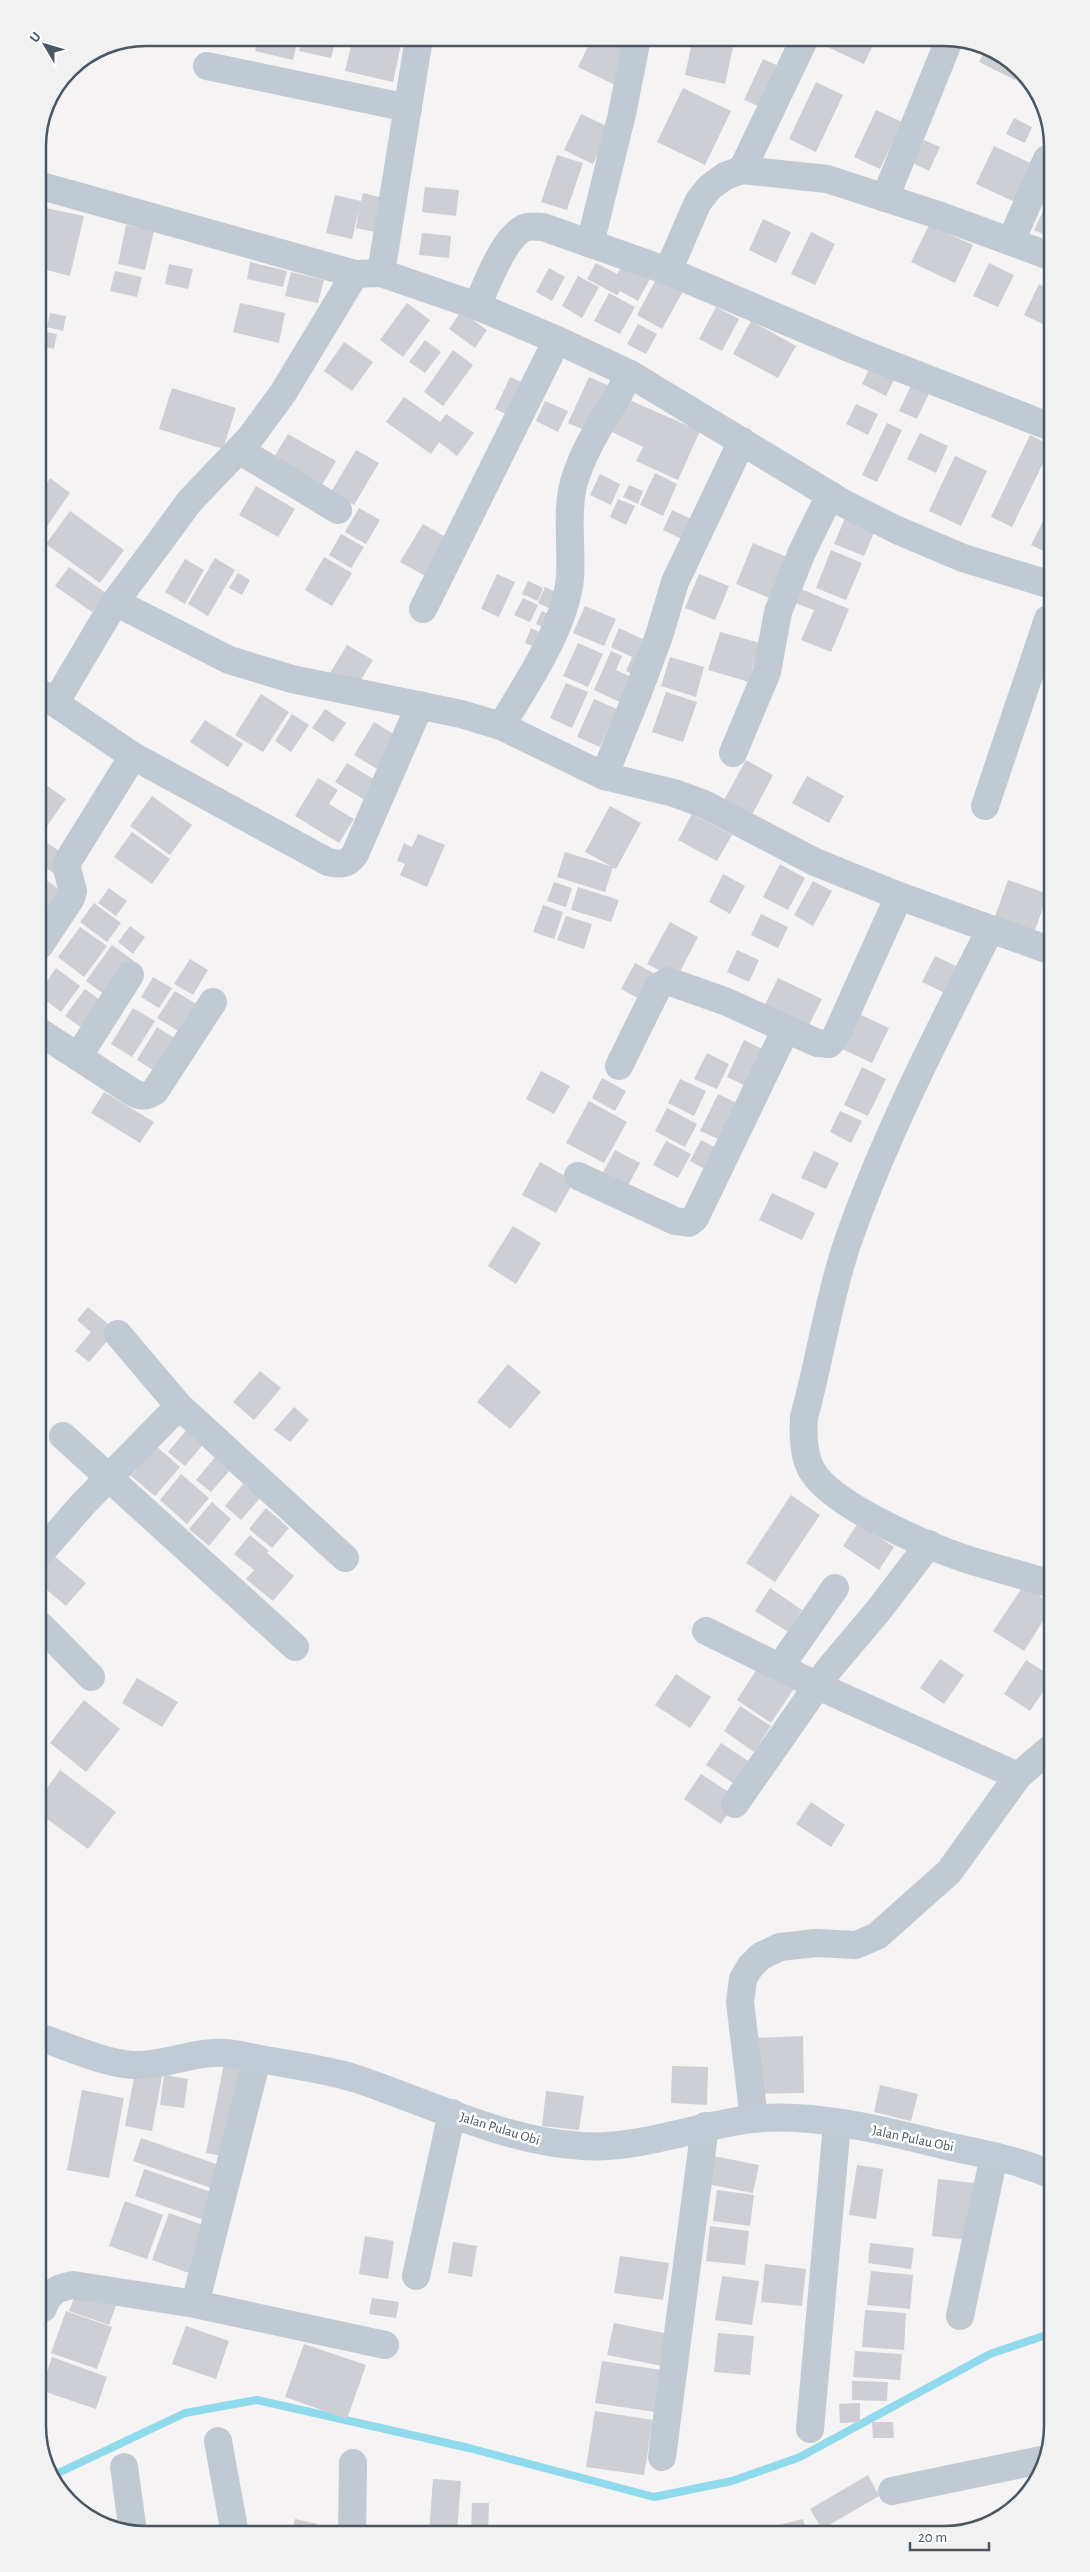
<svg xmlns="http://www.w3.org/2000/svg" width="1090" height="2572" viewBox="0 0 1090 2572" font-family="'Alegreya Sans',sans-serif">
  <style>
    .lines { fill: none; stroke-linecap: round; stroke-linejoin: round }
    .stream { stroke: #90daee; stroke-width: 8 }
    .building { fill: #cdcfd5 }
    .street { stroke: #c1cad2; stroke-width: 28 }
    .secondary { stroke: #c1cbd6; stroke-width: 28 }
    .labels { text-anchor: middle; stroke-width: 5; stroke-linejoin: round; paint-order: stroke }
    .street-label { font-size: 14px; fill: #4a5661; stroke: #fff }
    .rim { fill: none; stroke: #4a5661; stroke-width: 2.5 }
  </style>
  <rect width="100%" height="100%" fill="#f5f3f3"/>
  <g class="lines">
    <!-- stream -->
    <path class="stream" d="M54,2475L185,2413L257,2400L469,2448L654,2497L732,2481L800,2457L990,2354L1052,2333"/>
  </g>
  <!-- building -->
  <g class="building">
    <path d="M258,38H298L293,60L255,51Z"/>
    <path d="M303,38H336L331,58L299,51Z"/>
    <path d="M353,38H389L402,40L393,82L345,71Z"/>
    <path d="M592,38H611L633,48L615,85L578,67Z"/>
    <path d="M693,38L733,47L725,84L685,75Z"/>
    <path d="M824,38H873L876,39L864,64L821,44Z"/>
    <path d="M985,51L1010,60L1019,72L1015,80L979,62Z"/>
    <path d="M763,59L783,68L763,108L744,100Z"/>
    <path d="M816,82L843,95L816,152L789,139Z"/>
    <path d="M683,88L731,111L705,165L657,142Z"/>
    <path d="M876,110L902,122L880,169L854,157Z"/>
    <path d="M581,114L611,128L593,164L564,150Z"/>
    <path d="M1014,118L1032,127L1025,143L1006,134Z"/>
    <path d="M924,140L940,147L929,171L913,163Z"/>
    <path d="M994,146L1037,166L1019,204L976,184Z"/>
    <path d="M557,155L583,163L567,210L541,202Z"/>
    <path d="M425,187L459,190L456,216L422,212Z"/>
    <path d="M363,193L387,199L379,233L356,228L359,209L352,239L326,233L335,195L361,201Z"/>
    <path d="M1047,203V236L1034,230Z"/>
    <path d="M45,208L84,216L70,276L38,268V238Z"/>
    <path d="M763,219L791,232L776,263L749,250Z"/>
    <path d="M126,225L154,231L145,270L118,264Z"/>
    <path d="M929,225L973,245L955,283L911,262Z"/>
    <path d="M811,232L835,244L815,285L791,274Z"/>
    <path d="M422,233L451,236L449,258L419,255Z"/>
    <path d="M625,261L652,275L638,301L620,291L617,295L587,279L596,263L617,274Z"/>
    <path d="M250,262L287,271L283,287L247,279Z"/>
    <path d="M989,263L1014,275L998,307L973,296Z"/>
    <path d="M169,264L193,269L188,289L165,284Z"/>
    <path d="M549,268L565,277L552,301L536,292Z"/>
    <path d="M661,270L687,284L662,329L637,315Z"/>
    <path d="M115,271L142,277L137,297L110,291Z"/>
    <path d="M291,272L324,280L318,303L285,296Z"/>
    <path d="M578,276L599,287L582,318L562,306Z"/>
    <path d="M1039,284L1047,288V326L1024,315Z"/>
    <path d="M609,293L635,307L620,334L594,321Z"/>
    <path d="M240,303L285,313L279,343L233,332Z"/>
    <path d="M407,303L430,320L403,357L380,340Z"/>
    <path d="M716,307L739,319L722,351L699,339Z"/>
    <path d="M461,311L487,330L475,348L449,329Z"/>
    <path d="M50,313L66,316L63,331L47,327Z"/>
    <path d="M751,321L796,346L778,378L733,354Z"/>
    <path d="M638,324L657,334L646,354L627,344Z"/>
    <path d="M41,331L57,334L54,349L38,345Z"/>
    <path d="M425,340L441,352L425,373L409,362Z"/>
    <path d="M344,342L373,362L352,391L324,371Z"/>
    <path d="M453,350L473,365L443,406L424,392Z"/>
    <path d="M872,363L897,374L886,396L862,384Z"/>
    <path d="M510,377L528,385L513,417L495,409Z"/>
    <path d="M589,377L614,388L593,434L568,423Z"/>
    <path d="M914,379L932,387L917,419L899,411Z"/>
    <path d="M172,388L236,408L223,449L159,429Z"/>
    <path d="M404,397L440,422L446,414L474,433L457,456L439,442L431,454L386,422Z"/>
    <path d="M627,399L700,431L678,480L636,461L643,447L612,432Z"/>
    <path d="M545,401L568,411L558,432L536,421Z"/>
    <path d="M856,404L878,414L868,435L846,424Z"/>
    <path d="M887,423L902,430L877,482L862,475Z"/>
    <path d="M920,433L948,446L936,473L907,459Z"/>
    <path d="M288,434L336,461L319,490L271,462Z"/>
    <path d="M1030,435L1048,444V453L1012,527L991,517Z"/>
    <path d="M356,450L379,463L354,505L331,492Z"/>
    <path d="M955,456L987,471L961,526L929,511Z"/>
    <path d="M655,473L677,484L663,516L640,505Z"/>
    <path d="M600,474L620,484L611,505L590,495Z"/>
    <path d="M50,478L70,493L39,538V494Z"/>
    <path d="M629,485L643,491L638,504L623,497Z"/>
    <path d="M256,486L295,509L278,537L239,515Z"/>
    <path d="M618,499L635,506L626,525L610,517Z"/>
    <path d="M359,508L380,520L366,544L345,532Z"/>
    <path d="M672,510L698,522L688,542L663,530Z"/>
    <path d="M70,511L124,550L100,583L46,544Z"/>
    <path d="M1048,511V553L1031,545Z"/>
    <path d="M845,518L875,530L864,556L834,544Z"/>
    <path d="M423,524L449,539L427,577L400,562Z"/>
    <path d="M341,534L364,547L351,568L329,555Z"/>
    <path d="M753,543L797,561L779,602L736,584Z"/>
    <path d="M831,550L862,563L846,600L816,588Z"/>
    <path d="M324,557L352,573L332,606L305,590Z"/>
    <path d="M215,558L235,570L208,616L188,604Z"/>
    <path d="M185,559L204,570L185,604L165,592Z"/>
    <path d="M69,567L106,593L92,612L55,586Z"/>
    <path d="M238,573L250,580L242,595L229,588Z"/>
    <path d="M497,574L515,582L499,617L481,609Z"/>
    <path d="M699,574L729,586L715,620L685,608Z"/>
    <path d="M528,581L543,588L538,601L522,594Z"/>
    <path d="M545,587L565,596L557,612L538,603Z"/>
    <path d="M801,589L849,609L831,652L801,640L814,610L795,603Z"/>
    <path d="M523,598L538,605L530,622L514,615Z"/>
    <path d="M585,606L616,619L604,646L573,633Z"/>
    <path d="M542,611L556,618L551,631L536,624Z"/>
    <path d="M531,628L548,636L541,650L525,643Z"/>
    <path d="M619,628L653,644L636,675L626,671L632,657L611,647Z"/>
    <path d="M720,632L760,643L749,682L708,670Z"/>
    <path d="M578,643L603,654L588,687L563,676Z"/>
    <path d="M347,645L373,660L356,688L330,673Z"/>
    <path d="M611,651L622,656L616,670L631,677L620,702L594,690Z"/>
    <path d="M670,657L704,667L696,697L661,686Z"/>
    <path d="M566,683L588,692L572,728L550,718Z"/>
    <path d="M666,692L697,702L683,742L652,732Z"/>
    <path d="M261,694L289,712L263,752L235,735Z"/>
    <path d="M594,699L617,709L600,747L577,737Z"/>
    <path d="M325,709L346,723L333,742L312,728Z"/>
    <path d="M292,714L309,725L291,752L275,741Z"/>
    <path d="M205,720L243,744L228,767L190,742Z"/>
    <path d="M374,722L402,739L382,772L354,755Z"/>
    <path d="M746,760L773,775L752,815L724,800Z"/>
    <path d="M347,763L380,783L368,802L335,782Z"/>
    <path d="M807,776L844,796L829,823L792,803Z"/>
    <path d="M318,778L338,790L329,804L354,819L339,843L295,816Z"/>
    <path d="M39,780L66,799L47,826L39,820Z"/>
    <path d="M152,796L192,825L170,855L130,826Z"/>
    <path d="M610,806L641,823L616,869L585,852Z"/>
    <path d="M692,814L732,835L717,861L678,840Z"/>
    <path d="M132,832L170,859L152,884L114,857Z"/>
    <path d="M418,834L445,845L427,887L400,875L405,864L397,861L404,843L412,847Z"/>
    <path d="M46,842L68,857L55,874L39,863V852Z"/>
    <path d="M565,852L613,867L605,892L557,877Z"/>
    <path d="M780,864L805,878L788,910L763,897Z"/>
    <path d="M723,874L745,886L730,914L709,902Z"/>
    <path d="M39,875L66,894L48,918L40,912Z"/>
    <path d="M1008,880L1048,894L1034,933L994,919Z"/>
    <path d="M813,881L832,891L813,926L794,915Z"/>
    <path d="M554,882L572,888L566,907L547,901Z"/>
    <path d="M578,887L619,900L611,922L571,910Z"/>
    <path d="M109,888L127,901L116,916L98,903Z"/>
    <path d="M94,903L121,923L107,942L80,922Z"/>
    <path d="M543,905L563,912L554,939L533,932Z"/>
    <path d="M761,914L788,927L778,948L751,935Z"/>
    <path d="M566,916L592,924L584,949L557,940Z"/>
    <path d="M670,922L698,937L676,979L647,964Z"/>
    <path d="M130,926L145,937L133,954L118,942Z"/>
    <path d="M80,927L107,946L84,977L58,957Z"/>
    <path d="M112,945L134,961L108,997L86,981Z"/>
    <path d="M737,950L759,960L749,982L727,972Z"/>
    <path d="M935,956L964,970L951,996L922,982Z"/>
    <path d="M190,959L208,970L193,995L174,984Z"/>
    <path d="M635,963L657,975L643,1001L621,989Z"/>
    <path d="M56,968L80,986L61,1012L40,996V991Z"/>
    <path d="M153,977L172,988L159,1008L141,997Z"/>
    <path d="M778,978L822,999L806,1031L762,1011Z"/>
    <path d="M85,989L104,1003L85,1030L65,1016Z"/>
    <path d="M175,991L201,1007L183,1034L157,1018Z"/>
    <path d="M133,1008L155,1021L132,1057L111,1044Z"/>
    <path d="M859,1014L889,1028L872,1063L842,1049Z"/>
    <path d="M157,1027L176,1039L156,1072L137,1060Z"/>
    <path d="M1049,1027V1044L1044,1042Z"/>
    <path d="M744,1040L771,1053L754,1090L727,1077Z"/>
    <path d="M707,1053L729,1064L717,1089L694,1079Z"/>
    <path d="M862,1067L886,1079L868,1116L844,1105Z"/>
    <path d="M541,1071L570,1086L554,1114L526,1099Z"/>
    <path d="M602,1078L626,1091L615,1111L592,1098Z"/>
    <path d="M680,1079L706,1091L694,1116L668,1103Z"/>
    <path d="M104,1092L154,1122L140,1143L91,1113Z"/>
    <path d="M718,1094L745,1107L728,1143L700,1131Z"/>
    <path d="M589,1101L627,1122L604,1163L566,1143Z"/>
    <path d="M667,1108L697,1124L685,1147L655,1131Z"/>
    <path d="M840,1111L862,1121L851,1143L830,1132Z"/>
    <path d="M701,1140L724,1152L712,1173L690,1161Z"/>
    <path d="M666,1141L691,1154L678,1178L653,1165Z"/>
    <path d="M615,1150L640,1163L625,1191L600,1178Z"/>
    <path d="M814,1151L839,1163L826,1189L801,1178Z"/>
    <path d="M540,1162L574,1181L556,1213L522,1195Z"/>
    <path d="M772,1193L815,1213L802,1240L759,1220Z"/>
    <path d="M513,1226L541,1243L516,1284L488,1266Z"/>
    <path d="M88,1307L113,1328L108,1340L89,1362L75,1351L91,1332L77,1320Z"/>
    <path d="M508,1364L541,1392L510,1429L477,1402Z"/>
    <path d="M260,1371L281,1388L254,1420L233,1402Z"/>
    <path d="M294,1407L309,1420L290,1442L274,1430Z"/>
    <path d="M188,1428L205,1442L185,1466L168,1452Z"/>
    <path d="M156,1446L180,1467L155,1496L131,1476Z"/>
    <path d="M216,1456L231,1469L211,1492L196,1480Z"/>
    <path d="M181,1474L209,1498L187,1524L160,1500Z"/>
    <path d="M243,1484L260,1498L241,1520L225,1506Z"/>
    <path d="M791,1495L820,1515L775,1582L746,1563Z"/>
    <path d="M212,1502L231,1519L209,1546L189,1529Z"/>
    <path d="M266,1508L289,1528L272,1548L249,1529Z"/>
    <path d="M858,1523L894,1547L879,1570L843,1546Z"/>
    <path d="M250,1535L269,1551L267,1553L294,1576L273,1601L246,1579L254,1570L234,1554Z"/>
    <path d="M52,1554L86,1583L66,1606L41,1585V1566Z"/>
    <path d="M1024,1585L1050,1603V1610L1024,1651L993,1631Z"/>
    <path d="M770,1588L802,1610L788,1632L755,1611Z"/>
    <path d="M940,1659L964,1675L944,1704L920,1688Z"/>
    <path d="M1026,1660L1051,1676V1680L1030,1711L1004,1694Z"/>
    <path d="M762,1661L797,1684L771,1723L737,1700Z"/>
    <path d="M676,1674L711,1697L690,1728L655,1705Z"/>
    <path d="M137,1678L178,1702L162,1727L122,1703Z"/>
    <path d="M84,1700L120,1729L86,1772L50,1743Z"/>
    <path d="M740,1706L771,1726L754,1752L724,1731Z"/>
    <path d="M721,1743L754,1765L739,1787L706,1765Z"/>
    <path d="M60,1770L116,1812L88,1849L42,1815V1795Z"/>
    <path d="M701,1774L738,1798L721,1824L684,1799Z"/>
    <path d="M811,1802L845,1825L831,1847L796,1824Z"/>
    <path d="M803,2036L804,2093L755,2094L754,2038Z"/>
    <path d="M225,2059L246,2062L227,2157L206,2153Z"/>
    <path d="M672,2066L708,2067L707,2105L671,2103Z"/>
    <path d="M135,2072L162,2077L152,2131L125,2126Z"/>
    <path d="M164,2075L188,2079L184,2108L160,2105Z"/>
    <path d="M880,2085L918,2094L911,2121L874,2112Z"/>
    <path d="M82,2090L124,2098L109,2178L67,2170Z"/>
    <path d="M546,2091L584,2096L579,2130L542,2126Z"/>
    <path d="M141,2138L222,2166L214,2189L133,2161Z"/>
    <path d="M713,2156L759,2165L753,2193L707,2184Z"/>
    <path d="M857,2165L883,2169L876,2219L849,2215Z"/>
    <path d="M144,2169L217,2194L207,2221L135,2196Z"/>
    <path d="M938,2179L975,2183L969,2240L932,2236Z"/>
    <path d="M717,2190L754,2195L750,2226L713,2221Z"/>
    <path d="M125,2201L163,2215L147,2259L109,2246Z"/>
    <path d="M169,2213L206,2226L189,2273L152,2260Z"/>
    <path d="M710,2226L749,2231L745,2265L706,2261Z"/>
    <path d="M365,2236L394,2241L388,2279L359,2274Z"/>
    <path d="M453,2242L477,2246L472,2277L448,2273Z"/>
    <path d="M870,2243L914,2248L911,2269L868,2263Z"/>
    <path d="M620,2256L669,2263L663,2300L614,2293Z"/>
    <path d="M765,2264L806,2269L802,2306L761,2302Z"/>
    <path d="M871,2271L913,2275L910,2309L867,2305Z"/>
    <path d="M722,2276L759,2281L752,2325L715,2320Z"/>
    <path d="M78,2288L118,2300L109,2325L69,2311Z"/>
    <path d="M372,2298L399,2302L396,2318L369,2314Z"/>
    <path d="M865,2310L906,2313L904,2350L862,2347Z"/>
    <path d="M66,2311L112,2327L97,2369L51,2353Z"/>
    <path d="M614,2323L669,2334L662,2366L607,2355Z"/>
    <path d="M186,2326L229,2341L216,2379L172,2364Z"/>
    <path d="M718,2333L754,2336L750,2375L714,2372Z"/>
    <path d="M304,2344L366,2365L347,2419L285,2397Z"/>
    <path d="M855,2351L902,2354L900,2380L853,2377Z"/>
    <path d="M52,2357L107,2377L96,2409L43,2391V2384Z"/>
    <path d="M602,2361L662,2370L655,2412L595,2403Z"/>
    <path d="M852,2381L888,2382L887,2401L852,2400Z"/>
    <path d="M860,2403V2422L840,2423L839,2404Z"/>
    <path d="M595,2411L653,2420L644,2475L586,2467Z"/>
    <path d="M872,2422H893L894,2438H873Z"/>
    <path d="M868,2475L879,2496L822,2529L810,2509Z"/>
    <path d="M433,2479L461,2481L457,2532H429Z"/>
    <path d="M472,2503H489L488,2532H471Z"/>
    <path d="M295,2519L318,2524L316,2533H292Z"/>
    <path d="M803,2519L806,2530H758Z"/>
  </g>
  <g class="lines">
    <!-- street -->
    <g class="street">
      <path d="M207,66L408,108"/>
      <path d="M742,170L805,38"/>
      <path d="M38,185L355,274L381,273L477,306L557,340L630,374L843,503L897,530L963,558L1048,584"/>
      <path d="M885,198L950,38"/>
      <path d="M1011,241L1047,159"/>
      <path d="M590,244L622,114L637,38"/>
      <path d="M668,271L698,202L709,188L725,176L742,170L827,179L938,215L1047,255"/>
      <path d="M381,273L419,38"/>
      <path d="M477,306C486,286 505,233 527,227C531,226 538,227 543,227L668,271L854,350L1048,426"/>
      <path d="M239,450L338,510"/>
      <path d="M115,602L229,660L292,679L461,714L501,726L604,776L674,793L704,804L815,862L899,896L1049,950"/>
      <path d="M423,609L557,340"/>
      <path d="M39,692L133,756L328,862C341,865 347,865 355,854L420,705"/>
      <path d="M55,703L115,602L159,543L189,502L250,438L283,393L355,274"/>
      <path d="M501,726C527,683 565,628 570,578C572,548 566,510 574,482C585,444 611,409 630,374"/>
      <path d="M733,753L767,672L778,612L802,552L830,495"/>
      <path d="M604,776L637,695L659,636L675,582L742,441"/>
      <path d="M985,806L1048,619"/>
      <path d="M990,930C939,1031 884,1137 847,1244C828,1300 820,1360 804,1417C803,1433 803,1454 811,1469C830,1505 927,1546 966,1559C994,1568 1023,1575 1050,1584"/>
      <path d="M40,945L71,898L73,891L66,865L71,856L133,756"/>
      <path d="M40,1032L132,1092C141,1097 146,1097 155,1091L213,1002"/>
      <path d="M78,1057L130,975"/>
      <path d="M619,1066L658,987L668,981L727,1002L817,1043L829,1044L836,1036L899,896"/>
      <path d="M578,1176L675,1221L689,1223L695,1218L786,1029"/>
      <path d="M118,1334L179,1406L345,1558"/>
      <path d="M63,1436L295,1647"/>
      <path d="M41,1552L83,1504L179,1406"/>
      <path d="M41,1626L91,1677"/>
      <path d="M706,1631L818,1686L1018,1776"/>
      <path d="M780,1667L835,1588"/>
      <path d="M735,1804L829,1669L878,1611L929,1544"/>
      <path d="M754,2119L740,2002L743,1979L750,1967L761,1956L780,1947L816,1943L856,1945L877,1936L949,1872L1018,1776L1051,1748"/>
      <path d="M416,2276L452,2113"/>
      <path d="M195,2304L257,2059"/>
      <path d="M43,2308C49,2292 56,2288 73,2285L195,2304L385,2345"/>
      <path d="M960,2316L994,2156"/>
      <path d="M810,2429L837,2124"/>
      <path d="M218,2441L235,2534"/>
      <path d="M662,2457L705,2126"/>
      <path d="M124,2467L133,2532"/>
      <path d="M892,2491L1041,2460"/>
      <path d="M352,2533L353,2463"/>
    </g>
    <!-- secondary -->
    <path class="secondary" d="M42,2038C69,2047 104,2063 132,2065C168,2067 201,2046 240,2055C276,2063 323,2068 357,2079C431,2104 504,2141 582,2146C636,2150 696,2126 751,2119C814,2112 886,2131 947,2146C983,2154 1018,2160 1052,2175"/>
  </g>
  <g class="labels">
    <!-- street labels -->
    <g class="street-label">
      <text transform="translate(500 2128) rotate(17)" y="5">Jalan Pulau Obi</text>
      <text transform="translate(913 2138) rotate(12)" y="5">Jalan Pulau Obi</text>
    </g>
  </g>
  <!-- crop -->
  <path d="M0 0H1090V2572H0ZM146 46H944A100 100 0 0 1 1044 146V2426A100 100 0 0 1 944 2526H146A100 100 0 0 1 46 2426V146A100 100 0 0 1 146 46Z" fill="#f1f1f2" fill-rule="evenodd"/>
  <path class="rim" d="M146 46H944A100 100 0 0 1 1044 146V2426A100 100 0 0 1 944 2526H146A100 100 0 0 1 46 2426V146A100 100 0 0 1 146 46Z"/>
  <!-- north arrow -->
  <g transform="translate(45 45) rotate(308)" stroke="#ffffff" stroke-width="4" paint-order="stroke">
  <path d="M0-4L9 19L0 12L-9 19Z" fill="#4a5661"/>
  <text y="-8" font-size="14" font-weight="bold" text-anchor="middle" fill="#4a5661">U</text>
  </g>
  <!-- scale -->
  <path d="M910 2542v8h79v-8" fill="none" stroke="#4a5661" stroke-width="2.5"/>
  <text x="918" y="2542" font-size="15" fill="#4a5661" stroke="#ffffff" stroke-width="4" paint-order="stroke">20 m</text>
</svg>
